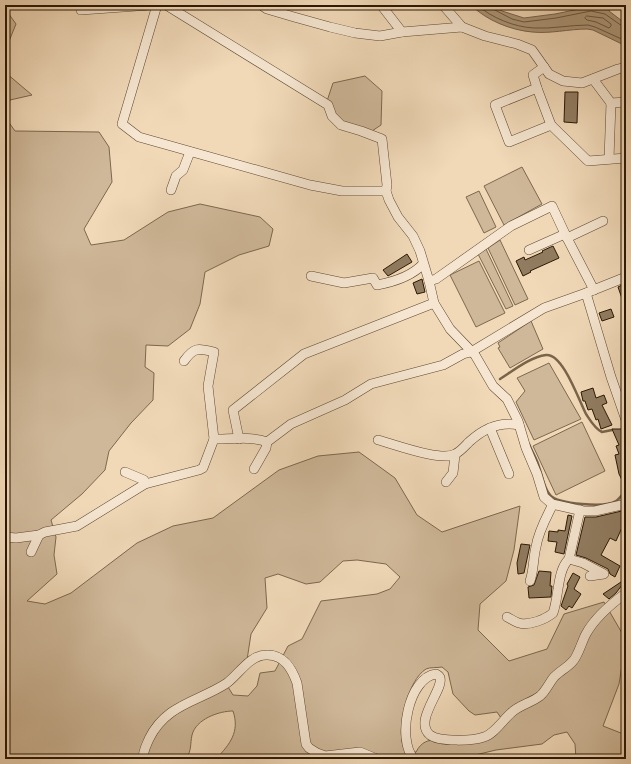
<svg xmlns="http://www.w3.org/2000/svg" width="631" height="764" viewBox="0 0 631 764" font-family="Cardo,serif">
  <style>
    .green { fill: #cfb899; stroke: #7c684e; fill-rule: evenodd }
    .water { fill: #ad977a; stroke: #79644a }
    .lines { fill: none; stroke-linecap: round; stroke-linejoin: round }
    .shore { stroke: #6c573e; stroke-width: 1 }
    .stream { stroke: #79644a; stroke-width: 2.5 }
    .building { fill: #917c61; stroke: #2a1703 }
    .street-casing { stroke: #5c4830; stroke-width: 10 }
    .street { stroke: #f6e6d1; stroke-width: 9 }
  </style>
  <rect width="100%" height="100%" fill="#f1d9b8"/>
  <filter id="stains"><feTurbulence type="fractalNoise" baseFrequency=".005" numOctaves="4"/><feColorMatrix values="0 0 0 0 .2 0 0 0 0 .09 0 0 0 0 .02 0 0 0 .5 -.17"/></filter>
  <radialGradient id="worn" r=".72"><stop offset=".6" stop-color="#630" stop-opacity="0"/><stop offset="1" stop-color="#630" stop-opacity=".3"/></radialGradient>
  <!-- green -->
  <g class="green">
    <path d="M5,5H7L6,10L16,24L5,51Z"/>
    <path d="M5,69L6,73L32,95L10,100L5,116Z"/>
    <path d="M365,76L382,91L381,125L372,131L339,122L326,104L333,83Z"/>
    <path d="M5,117L15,131L99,132L109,147L112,182L84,229L91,245L124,240L168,212L200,204L260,217L273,229L269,246L239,255L205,272L200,304L190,329L168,346L146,345L145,367L154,373L153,400L131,423L109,451L105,470L82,494L51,520L56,537L54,555L57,574L27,601L45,604L71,593L137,543L173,526L213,518L279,470L318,456L359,452L395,478L417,515L442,532L520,506L514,550L506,581L480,604L478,630L509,661L547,649L564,614L604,602L626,640L619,684L603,726L626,735V758L624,759H576L575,744L567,732L554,735L542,744L496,750L467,757V759H216C230,744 240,732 233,711C219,711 196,719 192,735C190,744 192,750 186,759H5ZM357,560L386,564L400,577L390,589L377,594L321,601L302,639L288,646L275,671L260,673L257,686L248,696L233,695L225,682L247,660L251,634L267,608L265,578L278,574L306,584L320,582L343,561ZM442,667L448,672L453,694L469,711L475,715L497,712L501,718C499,721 497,725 495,728C491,732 466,741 460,742C444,745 427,731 416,752L409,753C407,751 404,749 403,746C397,726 408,680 426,669C430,667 437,668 442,667Z"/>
    <path d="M522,167L542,204L504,225L484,186Z"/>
    <path d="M479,191L496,227L484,233L466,197Z"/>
    <path d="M500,240L528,299L515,305L488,248Z"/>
    <path d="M486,249L513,306L506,309L478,254Z"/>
    <path d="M479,261L505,313L476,327L450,275Z"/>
    <path d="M531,321L543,349L510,368L498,348L500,347L498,343Z"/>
    <path d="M549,363L581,419L534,440L516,402L525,391L517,378Z"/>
    <path d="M582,422L605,471L556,495L533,446Z"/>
  </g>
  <!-- water -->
  <path class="water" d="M471,5H493L502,11L524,18L555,14L589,7L605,9L606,5H611L609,11L626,24V46L593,30L587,29C569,29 550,34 532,32C510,30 486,20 471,5Z"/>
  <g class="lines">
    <!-- shore -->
    <g class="shore">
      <path d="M477,5C492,18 514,27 534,28C552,29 570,25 588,25L595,27L626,41"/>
      <path d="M492,5L493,9L512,19L524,22L556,18L591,11L605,14L622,26L626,27"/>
      <path d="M587,16L603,18L611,24V26L609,28L596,22L587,20L585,18Z"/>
    </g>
    <!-- stream -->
    <g class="stream">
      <path d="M500,379C514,370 530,357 546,355C563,353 579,401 586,414C590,420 595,429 602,432L612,430"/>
      <path d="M529,444C532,452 537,459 539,467C542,475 544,489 550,495C558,504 606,508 616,501C620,499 623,493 626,490"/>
    </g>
  </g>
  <!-- building -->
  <g class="building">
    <path d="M565,92H578L577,123L564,122Z"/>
    <path d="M553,246L559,258L530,271L531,272L523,276L516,261L524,257L525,260L543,252L542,251Z"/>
    <path d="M407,254L412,262L388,276L383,270Z"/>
    <path d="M422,279L425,292L417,294L413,283Z"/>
    <path d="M626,283V307H625L618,287Z"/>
    <path d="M611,309L614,317L602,321L599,313Z"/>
    <path d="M593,388L596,398L604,395L607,403L602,405L612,425L601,429L598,419L596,420L592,409L588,410L585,401H583L581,392Z"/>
    <path d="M612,429H622L624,436H626V488L619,474L615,455L619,454L616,446L619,445Z"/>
    <path d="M626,510V521L624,523L616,541L610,538L601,555L620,566L615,577L610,574L608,569L586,558L576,555L585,517H596Z"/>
    <path d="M568,515L572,516L564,554L555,552L557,542L548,541L549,531L558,532V530L565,531Z"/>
    <path d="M521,544L530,545L524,573L518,574L517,563Z"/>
    <path d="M539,571L551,572L550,586H552L551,597L529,598L528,587L534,585Z"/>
    <path d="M573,573L580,577L574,589L581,594L572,608L569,606L566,610L561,606L568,586L567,584Z"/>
    <path d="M624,580L625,581L616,593L609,599L603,594Z"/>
  </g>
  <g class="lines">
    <defs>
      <g id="street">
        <path d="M80,5L81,10L151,5"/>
        <path d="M157,5L122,124L139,137L310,185L342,191H386"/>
        <path d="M166,5L328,105L332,116L341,125L361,131L382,139L387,185L386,191L389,200L398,217L413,236L420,251L429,281L434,303L450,329L475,355L493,386L507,399L518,421L526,448L537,474L544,497L552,504L583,511H595L626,504"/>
        <path d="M261,5L267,9L294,17L330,27L355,33L380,36L402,32L462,27L485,36L517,44L532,50L549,74L563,81L582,83L618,69L626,67"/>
        <path d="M381,5L402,32"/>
        <path d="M443,5L462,27"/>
        <path d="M544,67L533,75L537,88L495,105L509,142L551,125L588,161L626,158"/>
        <path d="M593,79L611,103L626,102"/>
        <path d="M537,88L551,125"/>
        <path d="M609,159L611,103"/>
        <path d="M171,190L176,176L183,170L190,152"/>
        <path d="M567,238L603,221"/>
        <path d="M529,250L565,234"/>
        <path d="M311,276L344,283L373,278L377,285C393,282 412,276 423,264"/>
        <path d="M429,281L436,279L511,226L552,206L567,238L594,290"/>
        <path d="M586,293L611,377L626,420"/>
        <path d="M184,361C194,347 198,348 214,352L208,386L214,439"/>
        <path d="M490,428L509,474"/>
        <path d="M239,439L233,410L304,354L434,303"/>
        <path d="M378,440C394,444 441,462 455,454C460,452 465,446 469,442C483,429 500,421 519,425"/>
        <path d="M254,469L266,448L267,442"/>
        <path d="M125,472L144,480L145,484"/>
        <path d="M446,482L453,473L455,455"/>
        <path d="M5,537L16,538L39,535L45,532L77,526L145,484L199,470L203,468L214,439C231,439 251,436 267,442L291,424L345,400L371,384L443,365L463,354L471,352L544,308L586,293L626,277"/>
        <path d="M31,552L39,535"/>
        <path d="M569,559L583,563L604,574L590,576"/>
        <path d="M530,581C534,570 533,558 536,547C538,533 545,520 551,508L552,504"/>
        <path d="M507,617C511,619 515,622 519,623C529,626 546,619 553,613C559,597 557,570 569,559L580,510"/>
        <path d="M143,759C143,751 146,746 149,739C166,704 198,702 227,683C239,674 250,655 266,655C284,654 292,669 297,683L306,744L309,748L317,753L325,756L360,752L377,759"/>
        <path d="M414,759C396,739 409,677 436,674C438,675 440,677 440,678C444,689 413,721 430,735C439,742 473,741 484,737C494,734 503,720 511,713C519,705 531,703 540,696C546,691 549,683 554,677C560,671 568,667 573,661C578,656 582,641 586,634C595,617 611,604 626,593"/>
      </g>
    </defs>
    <!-- street casing -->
    <use href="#street" class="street-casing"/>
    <!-- street -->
    <use href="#street" class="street"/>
  </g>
  <!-- margin -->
  <rect width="631" height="764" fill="none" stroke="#f1d9b8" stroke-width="20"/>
  <rect x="6" y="6" width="619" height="752" fill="none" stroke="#2a1703" stroke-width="2"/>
  <rect x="10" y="10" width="611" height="744" fill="none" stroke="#2a1703"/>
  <rect width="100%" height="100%" filter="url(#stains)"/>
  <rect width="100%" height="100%" fill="url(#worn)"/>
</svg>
